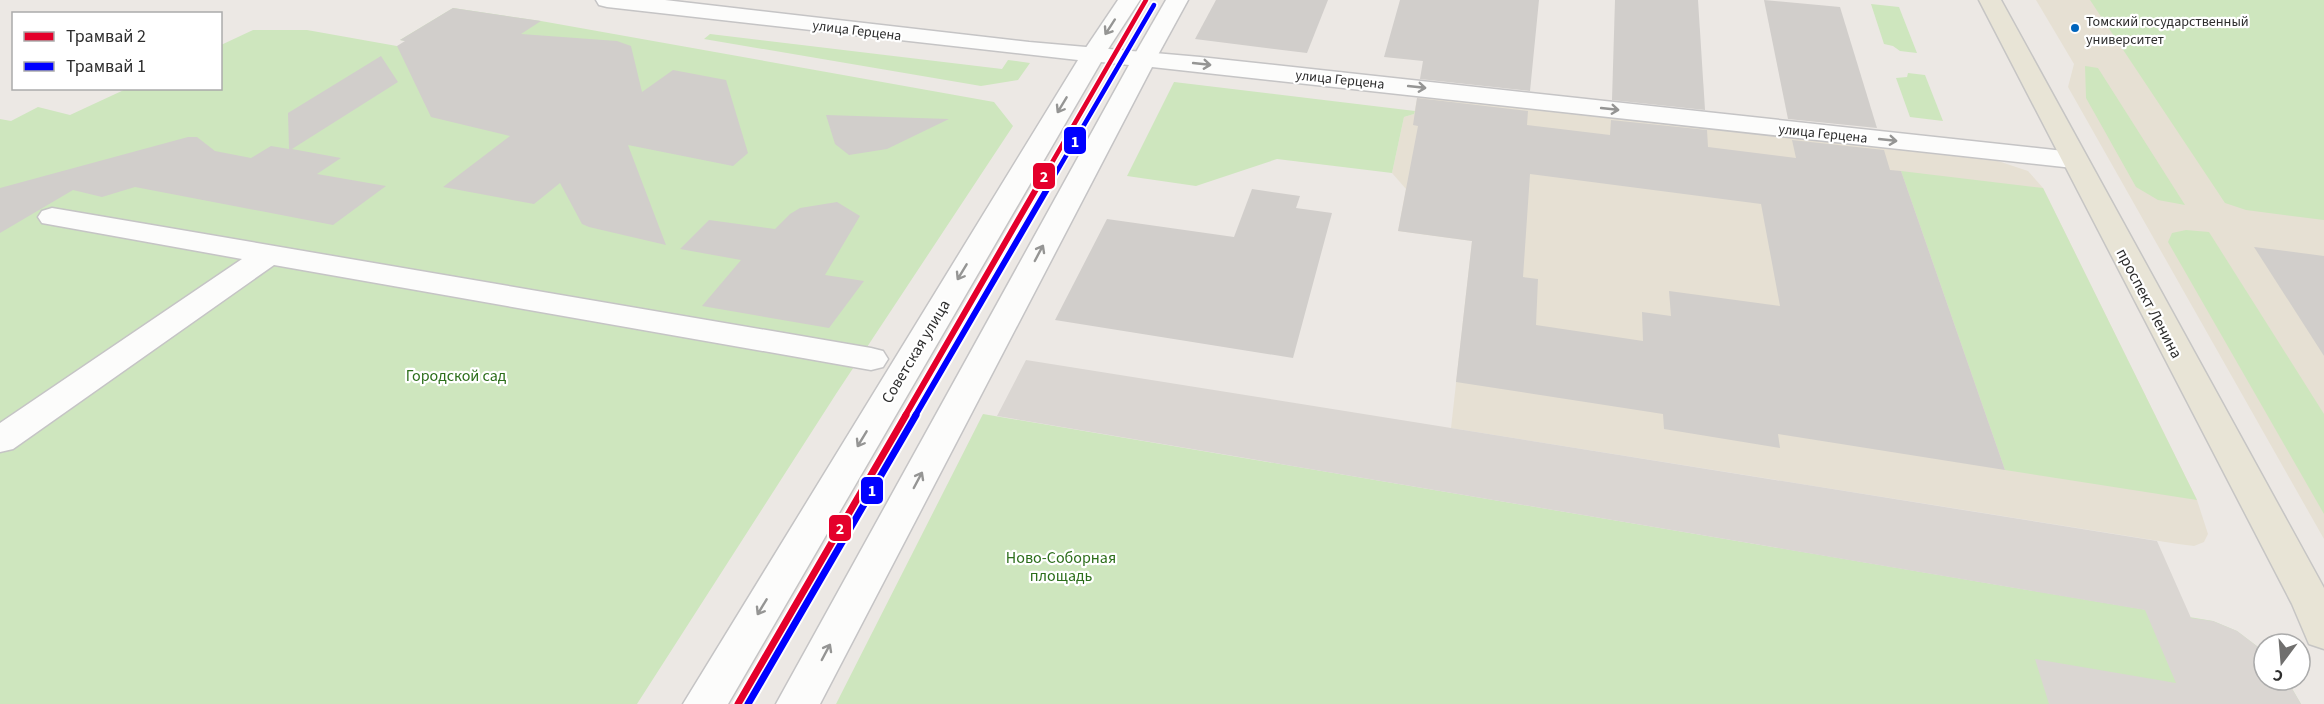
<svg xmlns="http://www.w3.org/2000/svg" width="2324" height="704" viewBox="0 0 2324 704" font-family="'Source Sans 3',sans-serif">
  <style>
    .education { fill: #e6e0d3 }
    .green { fill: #cee6be }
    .plaza { fill: #dad6d2 }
    .building { fill: #d1cecb; fill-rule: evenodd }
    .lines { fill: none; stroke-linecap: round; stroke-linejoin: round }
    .street-casing { stroke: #c5c4c5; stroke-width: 3 }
    .secondary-casing { stroke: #c5c4c5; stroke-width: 3 }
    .primary-casing { stroke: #c6c5c4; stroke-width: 3 }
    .street { fill: #fcfcfb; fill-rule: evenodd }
    .secondary { fill: #fcfcfb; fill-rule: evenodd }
    .primary { fill: #e8e4d6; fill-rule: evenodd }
    .tram-1-far2-casing { stroke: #fff; stroke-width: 8 }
    .tram-1-far1-casing { stroke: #fff; stroke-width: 10 }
    .tram-1-casing { stroke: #fff; stroke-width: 11 }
    .tram-2-far2-casing { stroke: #fff; stroke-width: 8 }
    .tram-2-far1-casing { stroke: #fff; stroke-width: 10 }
    .tram-2-casing { stroke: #fff; stroke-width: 11 }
    .tram-1-far2 { stroke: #e4002b; stroke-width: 4.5 }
    .tram-1-far1 { stroke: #e4002b; stroke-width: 6 }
    .tram-1 { stroke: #e4002b; stroke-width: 7 }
    .tram-2-far2 { stroke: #00f; stroke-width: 4.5 }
    .tram-2-far1 { stroke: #00f; stroke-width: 6 }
    .tram-2 { stroke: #00f; stroke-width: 7 }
    .oneway { stroke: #959594 }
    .bus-dot { fill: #0065bd; stroke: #fff; stroke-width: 2 }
    .labels { text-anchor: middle; stroke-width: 4.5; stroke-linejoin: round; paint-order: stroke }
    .bus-label { font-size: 14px; fill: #2e2e2e; stroke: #fff; text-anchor: start }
    .far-street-label { font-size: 14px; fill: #2e2e2e; stroke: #fff }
    .street-label { font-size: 16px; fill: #2e2e2e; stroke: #fff }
    .park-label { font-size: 16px; fill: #2c6e1b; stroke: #fff }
    .line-badge { stroke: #fff; stroke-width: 2 }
    .badge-label { font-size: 16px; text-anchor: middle; font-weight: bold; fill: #fff }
  </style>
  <rect width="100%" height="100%" fill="#ece8e4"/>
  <!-- education -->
  <g class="education">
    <path d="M2036,0H2324V539L2068,87L2074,64Z"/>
    <path d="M1418,94L1998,161L2028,171L2043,188L2197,500L2208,534L2204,542L2194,546L2178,544L1451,428L1472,241L1398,231L1406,189L1392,173L1404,117L1414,114Z"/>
  </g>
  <!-- green -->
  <g class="green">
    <path d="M2090,0H2324V220L2246,210L2225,203Z"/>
    <path d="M1871,4L1899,7L1917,53L1900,51L1893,46L1884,44Z"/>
    <path d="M453,8L541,21L994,102L1013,126L836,394L637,704H0V119L11,121L38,107L70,115L126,89L220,88L221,45L253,30H307L408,48L416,43L400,40Z"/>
    <path d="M710,34L1002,69L1008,60L1030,63L1018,80L981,86L704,39Z"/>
    <path d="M2085,66L2098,68L2185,205L2158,200L2136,187L2086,98Z"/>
    <path d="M1908,73L1925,75L1943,121L1910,117L1896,78L1907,77Z"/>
    <path d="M1174,82L1415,111L1414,114L1404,117L1392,173L1277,159L1196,186L1127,176Z"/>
    <path d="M1901,171L2043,188L2197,500L2005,470Z"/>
    <path d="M2186,230L2209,232L2324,414V514L2168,242L2172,233Z"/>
    <path d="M983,414L2213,621L2237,631L2262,650L2264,680H2287L2301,704H836Z"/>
  </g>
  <!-- plaza -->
  <path class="plaza" d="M1026,360L2157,541L2191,618L2213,621L2237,631L2262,650L2264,680H2287L2301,704H2049L2035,659L2176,683L2145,610L997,416Z"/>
  <!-- building -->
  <g class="building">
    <path d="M1216,0H1328L1307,53L1195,39Z"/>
    <path d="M1400,0H1539L1530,91L1420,79L1423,61L1384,57Z"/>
    <path d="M1615,0H1698L1705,110L1612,100Z"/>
    <path d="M1764,0L1840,7L1877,128L1788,119Z"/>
    <path d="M453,8L541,21L521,34L617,41L631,46L642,92L673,70L726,80L748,153L733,166L628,145L666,245L589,227L582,224L560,183L534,204L443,187L510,136L431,117L397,46L405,41L400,40Z"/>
    <path d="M381,56L398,82L292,149L341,158L317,174L386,186L333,225L135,187L102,197L73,190L0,233V188L188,137H197L215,151L251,158L271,146L289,149L288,113Z"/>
    <path d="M1417,98L1528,111L1527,125L1610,135L1611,120L1707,130L1708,147L1796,158L1792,140L1884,150L1890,170L1901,171L2005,470L1778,434L1780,448L1664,429L1663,414L1456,382L1472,241L1398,231L1418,126L1413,125ZM1530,174L1761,204L1780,306L1669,291L1671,316L1642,312L1643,341L1536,325L1538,279L1523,277Z"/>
    <path d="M826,115L949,119L887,149L849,155L835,144Z"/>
    <path d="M1252,189L1300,196L1296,208L1332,213L1293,358L1055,320L1107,219L1234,237Z"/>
    <path d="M837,202L860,216L825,275L864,281L829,328L702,306L741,260L680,249L709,220L775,229L790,214L800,208Z"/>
    <path d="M2254,247L2324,256V356Z"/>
  </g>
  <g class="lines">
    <defs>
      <g id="street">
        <path d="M1118,0H1140L1101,60L1093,62L1085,60L1081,55Z"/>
        <path d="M1166,0H1188L1153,64L1144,66L1135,64L1132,59Z"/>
        <path d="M52,208L871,348L883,351L888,359L883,367L871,370L274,265L13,449L0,452V423L242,259L42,223L38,217L42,211Z"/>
      </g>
      <path id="secondary" d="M596,0H665L1029,42L1200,57L2073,152L2083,154L2087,160L2083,166L2073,168L1152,67L820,704H776L1129,65L1101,62L728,704H683L1078,60L607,7L599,5Z"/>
      <path id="primary" d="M1979,0H2001L2324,588V649L2309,644L2292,604Z"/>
    </defs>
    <!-- street casing -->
    <use href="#street" class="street-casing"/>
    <!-- secondary casing -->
    <use href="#secondary" class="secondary-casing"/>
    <!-- primary casing -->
    <use href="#primary" class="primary-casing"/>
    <!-- street -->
    <use href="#street" class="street"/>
    <!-- secondary -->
    <use href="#secondary" class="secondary"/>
    <!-- primary -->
    <use href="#primary" class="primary"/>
    <defs>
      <path id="tram-1-far2" d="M1039,185L1146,0"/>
      <path id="tram-1-far1" d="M905,416L1039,184"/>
      <path id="tram-1" d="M738,704L906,415"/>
      <path id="tram-2-far2" d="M1049,185L1154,5"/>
      <path id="tram-2-far1" d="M915,416L1050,184"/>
      <path id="tram-2" d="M748,704L916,415"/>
    </defs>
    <!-- tram-1-far2 casing -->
    <use href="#tram-1-far2" class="tram-1-far2-casing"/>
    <!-- tram-1-far1 casing -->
    <use href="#tram-1-far1" class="tram-1-far1-casing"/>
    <!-- tram-1 casing -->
    <use href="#tram-1" class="tram-1-casing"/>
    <!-- tram-2-far2 casing -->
    <use href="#tram-2-far2" class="tram-2-far2-casing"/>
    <!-- tram-2-far1 casing -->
    <use href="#tram-2-far1" class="tram-2-far1-casing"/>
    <!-- tram-2 casing -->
    <use href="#tram-2" class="tram-2-casing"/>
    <!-- tram-1-far2 -->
    <use href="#tram-1-far2" class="tram-1-far2"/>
    <!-- tram-1-far1 -->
    <use href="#tram-1-far1" class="tram-1-far1"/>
    <!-- tram-1 -->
    <use href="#tram-1" class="tram-1"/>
    <!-- tram-2-far2 -->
    <use href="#tram-2-far2" class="tram-2-far2"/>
    <!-- tram-2-far1 -->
    <use href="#tram-2-far1" class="tram-2-far1"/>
    <!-- tram-2 -->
    <use href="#tram-2" class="tram-2"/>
  </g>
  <!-- one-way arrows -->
  <defs><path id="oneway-shaft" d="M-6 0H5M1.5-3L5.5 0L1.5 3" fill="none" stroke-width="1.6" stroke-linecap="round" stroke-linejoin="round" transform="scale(1.5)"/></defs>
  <g class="oneway">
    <use href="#oneway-shaft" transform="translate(1110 27) rotate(123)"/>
    <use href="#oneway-shaft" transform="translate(1202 64) rotate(6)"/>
    <use href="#oneway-shaft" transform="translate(1417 87) rotate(6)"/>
    <use href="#oneway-shaft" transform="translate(1062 105) rotate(121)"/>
    <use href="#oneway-shaft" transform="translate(1610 109) rotate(6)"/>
    <use href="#oneway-shaft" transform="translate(1888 140) rotate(6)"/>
    <use href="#oneway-shaft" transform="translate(1039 253) rotate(-62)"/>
    <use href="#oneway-shaft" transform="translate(962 272) rotate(121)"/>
    <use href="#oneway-shaft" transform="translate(862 439) rotate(121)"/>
    <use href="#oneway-shaft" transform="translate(918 480) rotate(-62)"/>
    <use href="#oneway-shaft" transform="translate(762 607) rotate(121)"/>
    <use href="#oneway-shaft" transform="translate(826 652) rotate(-62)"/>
  </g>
  <!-- markers -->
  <circle class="bus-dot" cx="2075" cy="28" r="5"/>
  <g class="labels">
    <!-- bus labels -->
    <g class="bus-label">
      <text x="2086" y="26">Томский государственный<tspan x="2086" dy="18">университет</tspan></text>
    </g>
    <!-- far-street labels -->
    <g class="far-street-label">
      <text transform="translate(857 30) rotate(7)" y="5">улица Герцена</text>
      <text transform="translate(1340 79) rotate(6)" y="5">улица Герцена</text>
      <text transform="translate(1823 133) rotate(6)" y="5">улица Герцена</text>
    </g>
    <!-- street labels -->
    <g class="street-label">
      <text transform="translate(2150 303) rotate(62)" y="6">проспект Ленина</text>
      <text transform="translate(915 351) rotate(-59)" y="6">Советская улица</text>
    </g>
    <!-- park labels -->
    <g class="park-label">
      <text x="456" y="381">Городской сад</text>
      <text x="1061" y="563">Ново-Соборная<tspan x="1061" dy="18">площадь</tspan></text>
    </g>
  </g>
  <g class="line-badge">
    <rect x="1063" y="126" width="24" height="29" rx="6" fill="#00f"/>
    <rect x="1032" y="162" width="24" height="28" rx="6" fill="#e4002b"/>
    <rect x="860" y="476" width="24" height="29" rx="6" fill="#00f"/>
    <rect x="828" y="514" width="24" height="28" rx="6" fill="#e4002b"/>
  </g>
  <g class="badge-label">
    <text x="1075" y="147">1</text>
    <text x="1044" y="182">2</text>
    <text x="872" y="496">1</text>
    <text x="840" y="534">2</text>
  </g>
  <!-- legend -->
  <rect x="12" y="12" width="210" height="78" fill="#ffffff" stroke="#ababab" stroke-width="1.5"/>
  <rect x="24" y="32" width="30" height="9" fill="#e4002b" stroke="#ababab" stroke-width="1.5"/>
  <text x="66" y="42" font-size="18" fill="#2e2e2e">Трамвай 2</text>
  <rect x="24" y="62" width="30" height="9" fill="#0000ff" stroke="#ababab" stroke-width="1.5"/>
  <text x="66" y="72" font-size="18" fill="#2e2e2e">Трамвай 1</text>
  <!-- north arrow -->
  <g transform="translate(2282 662) rotate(196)"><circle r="28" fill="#ffffff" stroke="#ababab" stroke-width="1.5"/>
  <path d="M0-4.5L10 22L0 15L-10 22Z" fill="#706f6e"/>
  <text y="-9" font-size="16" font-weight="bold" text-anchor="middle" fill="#2e2e2e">С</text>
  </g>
</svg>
